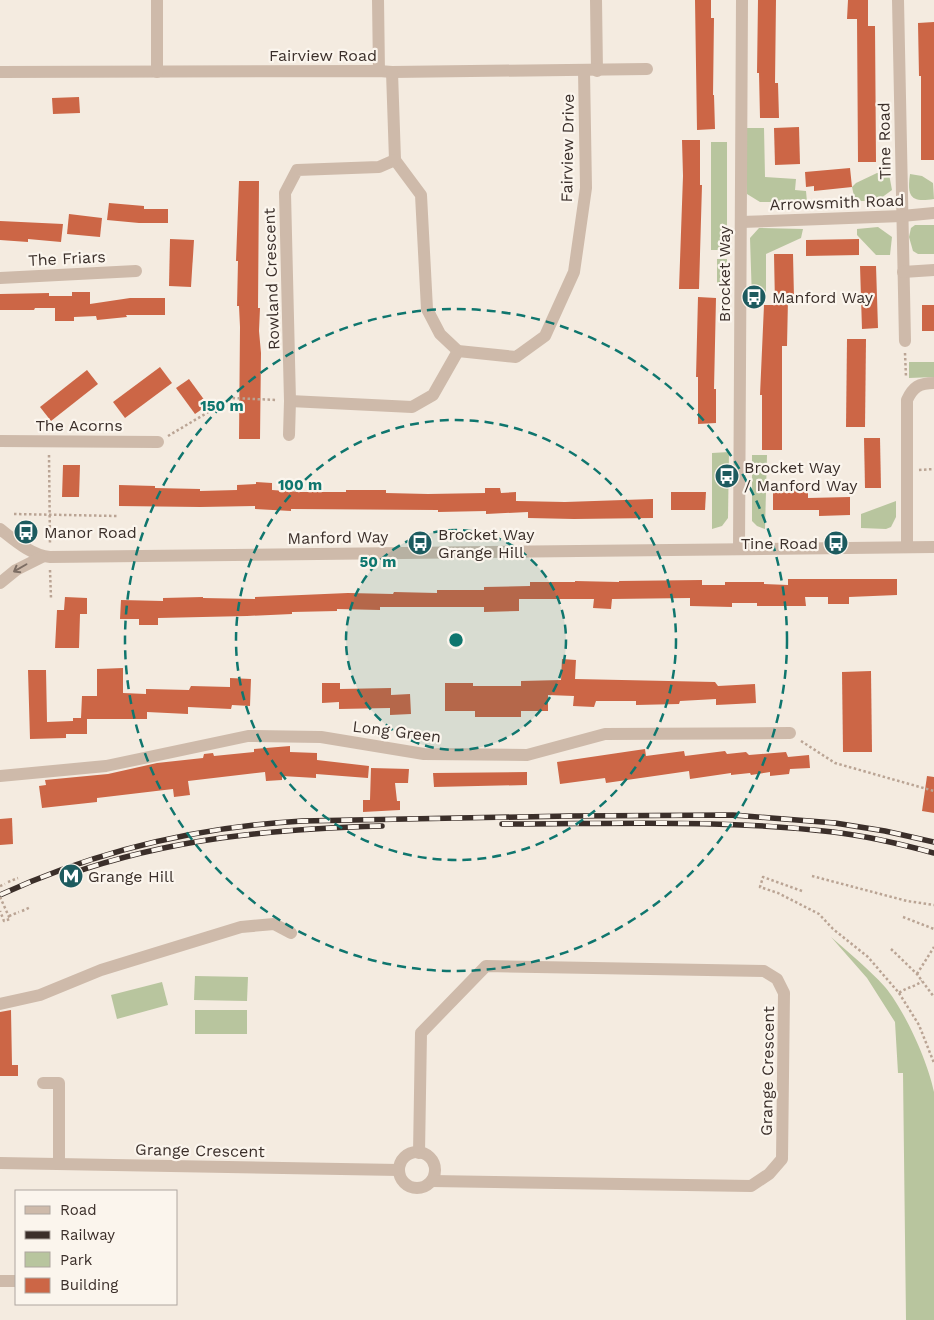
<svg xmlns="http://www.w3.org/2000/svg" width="934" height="1320" viewBox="0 0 934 1320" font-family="'Work Sans',sans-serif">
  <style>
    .green { fill: #b8c59e }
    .building { fill: #cc6646 }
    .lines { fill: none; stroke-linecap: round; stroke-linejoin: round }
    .path { stroke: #baa494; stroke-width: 2.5; stroke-dasharray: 2.5 2.5; stroke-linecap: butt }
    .minor { stroke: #cebaaa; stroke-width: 12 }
    .rail-casing { stroke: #3b2f2a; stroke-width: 5.5 }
    .rail { stroke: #fbf5ed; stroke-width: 4; stroke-dasharray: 11; stroke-linecap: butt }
    .path-bridge { stroke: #baa494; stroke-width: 2.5; stroke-dasharray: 2.5 2.5; stroke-linecap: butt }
    .oneway { stroke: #7d6e64 }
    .ring { fill: none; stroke: #0f766e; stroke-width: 2.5; stroke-dasharray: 9 6 }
    .labels { text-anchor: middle; stroke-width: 4.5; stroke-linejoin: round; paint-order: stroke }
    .street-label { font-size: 16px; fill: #3b2f2a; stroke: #fbf5ed }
    .poi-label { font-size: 16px; fill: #3b2f2a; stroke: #fbf5ed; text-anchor: start }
    .centre { fill: #0f766e; stroke: #fbf5ed; stroke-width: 2.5 }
    .ring-label { font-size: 15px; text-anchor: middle; font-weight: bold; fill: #0f766e; stroke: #fbf5ed; stroke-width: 4.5; stroke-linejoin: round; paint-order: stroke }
  </style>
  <rect width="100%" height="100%" fill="#f4ebe0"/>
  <!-- green -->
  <g class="green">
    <path d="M746,128H764L765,177L796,179L795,190L806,191L807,202H760L747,194Z"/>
    <rect x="711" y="142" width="16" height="108"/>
    <path d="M877,173L889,174L892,190L877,201H855L852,187L856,183Z"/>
    <path d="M910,174L922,176L933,183L934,199C910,203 907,196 910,174Z"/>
    <path d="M915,225H934V254H918L913,251L909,237L911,228Z"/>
    <path d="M878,227L892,237L890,255H876L857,235V229Z"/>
    <path d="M759,228L803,229L801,238L766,254V300H752L750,238Z"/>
    <rect x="717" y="259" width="10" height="28"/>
    <path d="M909,362H934V377L909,378Z"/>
    <path d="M729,452L728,518L722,526L712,529V453Z"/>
    <path d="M752,455H767L765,529L757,526L752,521Z"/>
    <path d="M896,501V517L891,527L886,529L861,528V514Z"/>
    <path d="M831,937C848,952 870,970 885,987C905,1011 928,1062 934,1092V1320H906L903,1073H898L895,1022L867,978Z"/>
    <path d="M195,976L248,977L247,1001L194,1000Z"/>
    <path d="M162,982L168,1005L117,1019L111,995Z"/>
    <rect x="195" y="1010" width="52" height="24"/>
  </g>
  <!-- building -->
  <g class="building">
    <path d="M695,0H711V18H714L713,95H714L715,129L697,130Z"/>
    <path d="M758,0H776L775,83H778L779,118H760L759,73H757Z"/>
    <path d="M848,0H868V26H875L876,162H858L857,19H847Z"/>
    <path d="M934,22V160H921V76H919L918,23Z"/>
    <path d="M79,97L80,113L53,114L52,98Z"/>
    <path d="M799,127L800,164L775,165L774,128Z"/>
    <path d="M682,140H700V185H702L699,289H679L683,176Z"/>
    <path d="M850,168L852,187L814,191V186L806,187L805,172Z"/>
    <path d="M239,181H259L258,308H260L259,331L261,353L260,439H239L240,327L239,306H237L238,261H236Z"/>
    <path d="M109,203L144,206V209H168V223H139L107,220Z"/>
    <path d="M69,214L102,218L100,237L67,234Z"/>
    <path d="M0,221L63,224L61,242L28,239V242L0,240Z"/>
    <path d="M170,239L194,240L191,287L169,286Z"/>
    <path d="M859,239V255L806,256V240Z"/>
    <path d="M774,254H793L794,298L788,299L787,346H782V450H762V395H760L764,305H775Z"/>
    <path d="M860,266H876L878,328L862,329Z"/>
    <path d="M72,292H90V304L130,298H165V315H126L127,317L97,320L96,316L74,317V321H55V308H35L34,310H0V294L49,293V296H72Z"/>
    <path d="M698,297L716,298L714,389H716V423L698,424V377H696Z"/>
    <rect x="922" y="305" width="12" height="26"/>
    <path d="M847,339H866L865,427H846Z"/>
    <path d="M160,367L172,383L125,418L113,402Z"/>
    <path d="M87,370L98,384L51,421L40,407Z"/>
    <path d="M189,379L208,405L195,414L176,388Z"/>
    <path d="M864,438H880L881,488H865Z"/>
    <path d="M63,465H80L79,497H62Z"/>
    <path d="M256,482L272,483V490L301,492H346V490H386V493L428,494L485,493V488H500L501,493L516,492V501L565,502L653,499V518L574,519L528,518V512L486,514V511L438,512V510L291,509V511L255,509V506L200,507L119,506V485L155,486V488L200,489V491L237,490V485L256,484Z"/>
    <path d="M773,485H808V498L850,497V515L819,516V510H773Z"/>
    <path d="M671,492H706L705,510H671Z"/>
    <path d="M788,579H897V595L849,597V604H828V597H805L806,606H757V603H732V607L690,606V598L612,599L611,609L593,608L594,599H519V611L484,612V607H380V610L337,609V611L292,612V614L247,616L158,618V625H139V619H120L121,600L163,601V598L203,597V598L255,599V597L348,593L393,594L394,592L437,593V590H484V587L530,586V582H575V581L619,582V581L702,580V585H725V582H764V584L788,585Z"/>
    <path d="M65,597L87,598V614H80L79,648H55L57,610H64Z"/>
    <path d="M562,659L576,660L575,679L715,682L718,686L755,684L756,703L716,705V699L680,701L679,704L636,705V701H596L594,707L573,706L574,696L548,695V711H521V717H475V711H445V683H473V686H521V681L561,680Z"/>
    <path d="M123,668V693L146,694V689L189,690L191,686L230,687V678L251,679L250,706L232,705L231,709L188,707V714L147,712V719H87V734H66V738L30,739L28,670H46L47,722L73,721V718H81L82,696H97V669Z"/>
    <path d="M871,671L872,752H843L842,672Z"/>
    <path d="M322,683H340V689L391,688V695L410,694L411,714L390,715V708L339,709V702L322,703Z"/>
    <path d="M290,746V752L317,753V760L369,766L368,778L316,774V778L282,776V780L266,781L265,772L188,781L190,795L174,797L173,789L97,798V802L42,808L39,786L46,785L45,780L108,774L157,763L203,758L204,754L213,753L214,756L254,752V749Z"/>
    <path d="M645,749L646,756L684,751L685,756L725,751L727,754L746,752L749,755L786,752L788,757L809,755L810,768L790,769L789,774L770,776V772L751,775L750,773L731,775V773L690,779L689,771L606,783L605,778L560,784L557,762Z"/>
    <path d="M371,768L409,769L408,783H395L397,801H400V810L363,812V800H370Z"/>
    <path d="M527,772V785L434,787L433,773Z"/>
    <path d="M927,776L934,777V813L922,811Z"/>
    <path d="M12,818L13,844L0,845V819Z"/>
    <path d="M11,1010L12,1065H18V1076H0V1012Z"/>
  </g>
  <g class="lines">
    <!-- path -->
    <g class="path">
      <path d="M905,353L906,377"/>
      <path d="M168,436L232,398L277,400"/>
      <path d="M49,455L50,544"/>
      <path d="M919,470L934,469"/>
      <path d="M14,514L117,516"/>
      <path d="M50,570L51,598"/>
      <path d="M801,741L835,763L934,791"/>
      <path d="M812,876L907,901L934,905"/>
      <path d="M8,882L18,878"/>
      <path d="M0,886L5,884"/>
      <path d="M802,891L763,877L760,887L778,893L819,914L833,929L868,957L899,993C907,987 915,987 922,981"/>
      <path d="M22,911L31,907"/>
      <path d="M9,916L19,912"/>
      <path d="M903,917L934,929"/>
      <path d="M891,949L917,974L934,997"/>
      <path d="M917,974L934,947"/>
      <path d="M899,993L919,1025L934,1063"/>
    </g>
    <!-- minor -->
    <g class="minor">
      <path d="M378,0L379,71"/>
      <path d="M596,0L597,71"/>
      <path d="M898,0L905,341"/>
      <path d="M0,72L379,71L392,72L647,69"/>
      <path d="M157,72V0"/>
      <path d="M392,72L395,160L421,195L427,309L440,334L458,351L516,357L545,336L574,272L586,188L584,71"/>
      <path d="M741,222L902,216L934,213"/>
      <path d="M903,272L934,270"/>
      <path d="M0,278L136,271"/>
      <path d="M290,401L412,407L433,395L458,351"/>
      <path d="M289,435L290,401L285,193L297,170L379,167L395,160"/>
      <path d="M0,441L158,442"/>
      <path d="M0,529C14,540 32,556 50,557L934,547"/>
      <path d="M907,547V400C913,387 919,383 934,383"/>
      <path d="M739,548L742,0"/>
      <path d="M0,583L16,570L42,557"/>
      <path d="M0,776L106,766L248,736L321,737L424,754L527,755L605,734L790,733"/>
      <path d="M0,1004L40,995L101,970L241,927L274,924L291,933"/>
      <path d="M43,1083H59V1164"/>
      <circle cx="417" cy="1170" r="18"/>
      <path d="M419,1153L421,1033L486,966L764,971L777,979L784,993L782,1159L769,1174L751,1186L432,1181"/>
      <path d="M0,1163L399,1170"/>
      <path d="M0,1281H16"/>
    </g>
    <defs>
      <g id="rail">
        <path d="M502,824C612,824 724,819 833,832C867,836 901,844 934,853"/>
        <path d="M67,875C171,838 273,829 382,826"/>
        <path d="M0,895C96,851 197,827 302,821L569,816L733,815L835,823L885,831L934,842"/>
      </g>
    </defs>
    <!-- rail casing -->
    <use href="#rail" class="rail-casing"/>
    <!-- rail -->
    <use href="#rail" class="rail"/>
    <!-- path-bridge -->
    <path class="path-bridge" d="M0,897L10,919L4,921L0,911"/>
  </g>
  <!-- one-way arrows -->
  <defs><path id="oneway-shaft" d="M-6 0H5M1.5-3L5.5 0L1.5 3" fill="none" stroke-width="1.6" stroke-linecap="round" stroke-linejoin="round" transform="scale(1.25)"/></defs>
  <use class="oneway" href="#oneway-shaft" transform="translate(20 568) rotate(150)"/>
  <!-- distance rings -->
  <circle cx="456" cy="640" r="110" fill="#0f766e" fill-opacity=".12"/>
  <g class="ring">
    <circle cx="456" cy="640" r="110"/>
    <circle cx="456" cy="640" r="220"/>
    <circle cx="456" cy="640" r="331"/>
  </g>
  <!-- icons -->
  <defs>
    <symbol id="bus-disc" viewBox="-11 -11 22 22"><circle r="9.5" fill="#1d5b5f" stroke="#fbf5ed"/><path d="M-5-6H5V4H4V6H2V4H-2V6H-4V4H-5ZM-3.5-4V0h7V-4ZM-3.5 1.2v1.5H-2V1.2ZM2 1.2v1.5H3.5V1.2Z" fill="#fff"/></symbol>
    <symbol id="metro-disc" viewBox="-11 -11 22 22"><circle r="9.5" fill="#1d5b5f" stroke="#fbf5ed"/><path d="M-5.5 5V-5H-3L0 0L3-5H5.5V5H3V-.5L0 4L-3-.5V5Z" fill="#fff"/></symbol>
  </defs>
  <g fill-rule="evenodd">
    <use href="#bus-disc" x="740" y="283" width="28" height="28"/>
    <use href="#bus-disc" x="713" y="462" width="28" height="28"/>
    <use href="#bus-disc" x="12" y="518" width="28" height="28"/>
    <use href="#bus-disc" x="406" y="529" width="28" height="28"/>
    <use href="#bus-disc" x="822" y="529" width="28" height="28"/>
    <use href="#metro-disc" x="57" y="862" width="28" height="28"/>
  </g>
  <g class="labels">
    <!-- street labels -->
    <g class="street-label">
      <text x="323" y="61">Fairview Road</text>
      <text transform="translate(884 141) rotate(-91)" y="6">Tine Road</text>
      <text transform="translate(567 148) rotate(-89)" y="6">Fairview Drive</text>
      <text transform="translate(837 202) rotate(-2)" y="6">Arrowsmith Road</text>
      <text transform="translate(67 258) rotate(-3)" y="6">The Friars</text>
      <text transform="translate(724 274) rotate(-90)" y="6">Brocket Way</text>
      <text transform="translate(271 279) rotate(-92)" y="6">Rowland Crescent</text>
      <text x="79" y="431">The Acorns</text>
      <text transform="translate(338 537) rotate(-1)" y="6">Manford Way</text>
      <text transform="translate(397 731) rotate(7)" y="6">Long Green</text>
      <text transform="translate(767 1071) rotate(-89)" y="6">Grange Crescent</text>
      <text transform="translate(200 1150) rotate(1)" y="6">Grange Crescent</text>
    </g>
    <!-- poi labels -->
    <g class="poi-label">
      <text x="772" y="303">Manford Way</text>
      <text x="744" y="473">Brocket Way<tspan x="744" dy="18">/ Manford Way</tspan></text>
      <text x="44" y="538">Manor Road</text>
      <text x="438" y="540">Brocket Way<tspan x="438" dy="18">Grange Hill</tspan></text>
      <text x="818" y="549" text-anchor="end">Tine Road</text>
      <text x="88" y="882">Grange Hill</text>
    </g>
  </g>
  <circle cx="456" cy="640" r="8" class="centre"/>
  <g class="ring-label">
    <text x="222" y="411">150 m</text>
    <text x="300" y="490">100 m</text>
    <text x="378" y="567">50 m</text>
  </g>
  <!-- legend -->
  <rect x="15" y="1190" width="162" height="115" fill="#fbf5ed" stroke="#aea69f"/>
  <rect x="25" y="1206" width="25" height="8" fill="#cebaaa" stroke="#aea69f"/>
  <text x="60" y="1215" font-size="15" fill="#3b2f2a">Road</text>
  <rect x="25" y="1231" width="25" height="8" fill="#3b2f2a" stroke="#aea69f"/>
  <text x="60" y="1240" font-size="15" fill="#3b2f2a">Railway</text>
  <rect x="25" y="1252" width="25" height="15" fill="#b8c59e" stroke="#aea69f"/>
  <text x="60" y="1265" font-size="15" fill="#3b2f2a">Park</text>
  <rect x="25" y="1278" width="25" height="15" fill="#cc6646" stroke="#aea69f"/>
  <text x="60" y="1290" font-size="15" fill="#3b2f2a">Building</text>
</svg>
